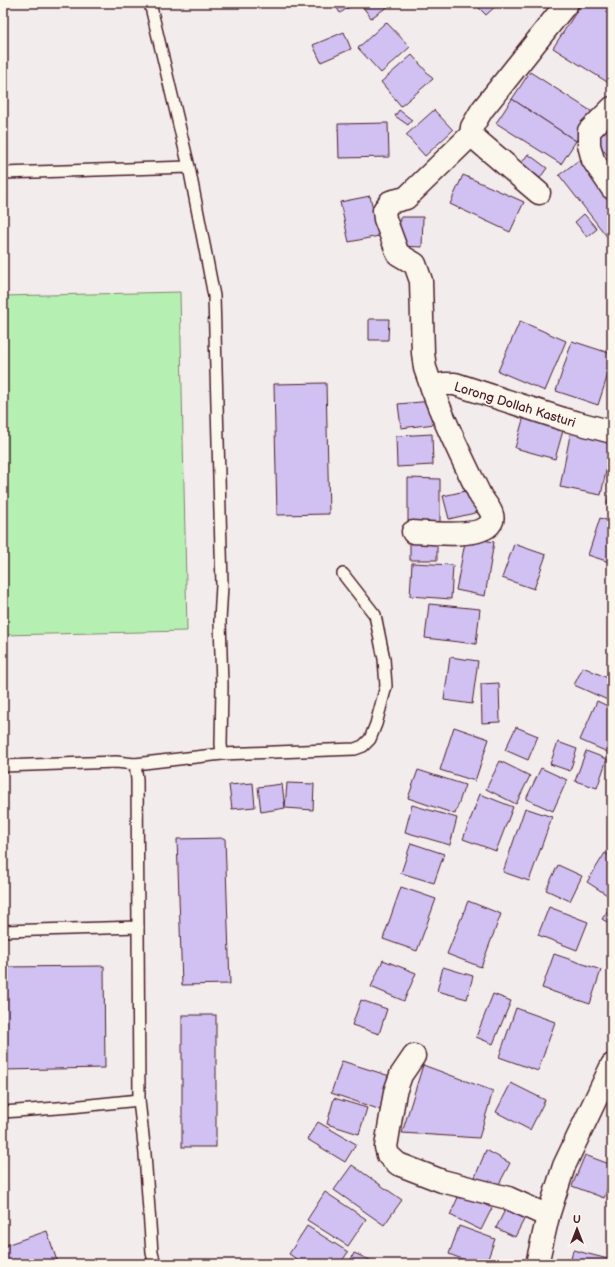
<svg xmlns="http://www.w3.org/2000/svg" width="615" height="1267" viewBox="0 0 615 1267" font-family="'Balsamiq Sans',sans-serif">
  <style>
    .green { fill: #b6efb2; stroke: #80876e }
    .building { fill: #d1c1f2; stroke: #4a1f2b }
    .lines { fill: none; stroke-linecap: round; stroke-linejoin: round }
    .service-casing { stroke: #4a1f2b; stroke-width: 14 }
    .minor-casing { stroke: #4a1f2b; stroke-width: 25 }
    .service { stroke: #fbf7ec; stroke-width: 11 }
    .minor { stroke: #fbf7ec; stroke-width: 22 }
    .labels { text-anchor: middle; stroke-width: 3; stroke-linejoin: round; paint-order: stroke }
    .street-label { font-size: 13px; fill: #4a1f2b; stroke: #fbf7ec }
  </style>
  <rect width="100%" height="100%" fill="#f3eced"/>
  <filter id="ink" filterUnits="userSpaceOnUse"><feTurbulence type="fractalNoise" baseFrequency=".025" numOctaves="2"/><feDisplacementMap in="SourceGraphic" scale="8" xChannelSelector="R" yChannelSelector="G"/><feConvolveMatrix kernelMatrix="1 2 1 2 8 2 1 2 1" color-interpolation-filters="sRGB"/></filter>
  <g filter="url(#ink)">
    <!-- green -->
    <path class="green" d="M180,292L187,631L3,635V296Z"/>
    <!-- building -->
    <g class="building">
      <path d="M334,3H349L351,6L340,13Z"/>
      <path d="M360,3H393L371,18Z"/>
      <path d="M474,3H499L486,15Z"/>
      <path d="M582,3H608L612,6V85L553,48Z"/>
      <path d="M386,22L410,47L381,73L358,48Z"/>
      <path d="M344,32L351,49L321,62L313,45Z"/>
      <path d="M412,55L433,79L401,106L381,82Z"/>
      <path d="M530,72L594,113L576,141L512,99Z"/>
      <path d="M512,99L576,141L561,164L496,123Z"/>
      <path d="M399,110L412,120L408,125L395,116Z"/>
      <path d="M434,110L453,130L425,156L406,135Z"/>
      <path d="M388,123L389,157L339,158L338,124Z"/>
      <path d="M612,124V162L594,137Z"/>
      <path d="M528,154L547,168L537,182L518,168Z"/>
      <path d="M579,160L612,202V243L559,175Z"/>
      <path d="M463,175L524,202L510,232L450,204Z"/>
      <path d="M370,196L379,236L349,242L340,202Z"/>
      <path d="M584,214L597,229L587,237L575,222Z"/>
      <path d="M400,217H423L422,247L399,246Z"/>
      <path d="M369,319H389L388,340H369Z"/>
      <path d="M520,321L566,341L545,391L498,371Z"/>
      <path d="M572,341L612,354V362L598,405L556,391Z"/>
      <path d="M326,383L329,514L277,515L274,384Z"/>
      <path d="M612,398V412L608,411Z"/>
      <path d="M432,401L435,424L401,428L398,404Z"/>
      <path d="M524,416L564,427L555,459L515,448Z"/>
      <path d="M571,430L612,442L601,495L560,487Z"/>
      <path d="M432,434L433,465L397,467L396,436Z"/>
      <path d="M408,478L440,479V523H408Z"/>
      <path d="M612,480V505L607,504Z"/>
      <path d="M474,489L479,512L449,519L443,496Z"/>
      <path d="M600,518L612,522V563L588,555Z"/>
      <path d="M466,537L494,542L485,596L456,590Z"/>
      <rect x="410" y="541" width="27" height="19"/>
      <path d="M514,544L546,555L534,589L502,578Z"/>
      <path d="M412,563L453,565L451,599L410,596Z"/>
      <path d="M429,604L480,609L476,644L425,638Z"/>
      <path d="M450,657L478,661L472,704L444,700Z"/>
      <path d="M583,667L612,680V702L574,685Z"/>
      <path d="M499,683L500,722L482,723L481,684Z"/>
      <path d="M597,701L612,708V754L580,740Z"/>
      <path d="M454,727L489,739L475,781L440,770Z"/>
      <path d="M516,727L538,736L528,760L505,750Z"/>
      <path d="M558,742L577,749L570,771L550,764Z"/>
      <path d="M586,751L607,759L597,788L575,781Z"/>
      <path d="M500,761L530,776L516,804L486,789Z"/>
      <path d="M541,768L567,780L553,811L526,799Z"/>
      <path d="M418,770L465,785L455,814L408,798Z"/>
      <path d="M253,783L255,807L232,809L229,785Z"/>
      <path d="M287,783L314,784L313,810L285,808Z"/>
      <path d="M282,784L285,808L261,812L258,787Z"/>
      <path d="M480,794L513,807L496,851L463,839Z"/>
      <path d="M412,805L457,818L450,845L405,832Z"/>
      <path d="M525,808L552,817L529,881L503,872Z"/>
      <path d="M225,838L230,984L182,985L177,839Z"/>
      <path d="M411,843L444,854L434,883L401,873Z"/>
      <path d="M605,853L612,857V898L587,882Z"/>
      <path d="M558,865L582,876L570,901L546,890Z"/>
      <path d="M401,887L436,899L417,951L383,939Z"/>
      <path d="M468,901L501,914L481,967L447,954Z"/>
      <path d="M612,904V925L602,919Z"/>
      <path d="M549,907L588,922L577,950L538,935Z"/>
      <path d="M554,954L601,970L590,1004L542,988Z"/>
      <path d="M383,960L416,973L404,1001L371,987Z"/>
      <path d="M104,966L105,1068L3,1070V967Z"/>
      <path d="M443,967L473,976L467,999L437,991Z"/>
      <path d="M493,994L511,1001L493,1044L476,1037Z"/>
      <path d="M361,1000L387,1009L379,1034L352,1025Z"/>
      <path d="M516,1008L555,1022L538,1071L499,1057Z"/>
      <rect x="182" y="1015" width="34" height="132"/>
      <path d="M342,1061L393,1077L381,1110L331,1093Z"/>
      <path d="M423,1065L493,1091L479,1138L402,1133Z"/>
      <path d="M511,1083L545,1100L530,1130L496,1112Z"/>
      <path d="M334,1098L367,1108L359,1134L327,1124Z"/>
      <path d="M318,1122L356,1144L345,1162L307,1139Z"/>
      <path d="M486,1150L510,1163L497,1188L473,1182Z"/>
      <path d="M585,1155L612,1165V1177L604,1198L572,1186Z"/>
      <path d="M352,1165L402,1200L384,1225L334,1190Z"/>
      <path d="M325,1192L366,1219L348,1246L307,1220Z"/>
      <path d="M460,1193L492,1208L481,1230L450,1215Z"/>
      <path d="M510,1200L529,1210L515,1237L496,1228Z"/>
      <path d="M307,1226L348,1252L340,1264H304L289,1254Z"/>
      <path d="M459,1226L495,1239L486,1264H475L449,1254Z"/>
      <path d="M47,1231L58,1264H3V1246Z"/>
      <path d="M573,1250L612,1260L611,1264H570Z"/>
      <path d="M354,1253L379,1264H349Z"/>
    </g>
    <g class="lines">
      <defs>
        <g id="service">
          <path d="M150,3L189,167L214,296L222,585L220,621L222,686L221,744L222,754L355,749L363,746L370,739L376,724L386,686L384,659L375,615L343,574"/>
          <path d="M3,173L189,167"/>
          <path d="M135,764L222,754"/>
          <path d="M3,766L116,762L135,764L137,779L138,927L3,931"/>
          <path d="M138,927L139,1100L145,1154L152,1253L155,1264"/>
          <path d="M3,1112L71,1107L139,1100"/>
        </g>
        <g id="minor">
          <path d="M612,108L589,131V145L593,160L612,188"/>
          <path d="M539,193L471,135L472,127L482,110L567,3"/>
          <path d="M432,388L425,368L423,353L421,281L415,264L398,254L385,219L384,210L390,202L406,198L471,135"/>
          <path d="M413,532C430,533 480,538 490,524C498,515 484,503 480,495C463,460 445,425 432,388L444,384H455L563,419L612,432"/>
          <path d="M414,1056L401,1075L395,1092L386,1147L388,1155L398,1164L442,1181L508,1198L548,1216"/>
          <path d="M537,1264L548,1216L564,1166L612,1065"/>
        </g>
      </defs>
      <!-- service casing -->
      <use href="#service" class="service-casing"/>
      <!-- minor casing -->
      <use href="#minor" class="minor-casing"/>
      <!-- service -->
      <use href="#service" class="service"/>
      <!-- minor -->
      <use href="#minor" class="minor"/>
    </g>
  </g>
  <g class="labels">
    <!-- street labels -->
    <g class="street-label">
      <text transform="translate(515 404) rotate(17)" y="5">Lorong Dollah Kasturi</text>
    </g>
  </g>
  <!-- margin -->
  <rect width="615" height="1267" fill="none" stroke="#fbf7ec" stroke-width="16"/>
  <rect x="8" y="8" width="599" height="1251" fill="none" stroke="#4a1f2b" stroke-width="1.5" filter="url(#ink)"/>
  <!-- north arrow -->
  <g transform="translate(577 1229)" stroke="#fbf7ec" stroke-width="3" paint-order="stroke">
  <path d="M0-3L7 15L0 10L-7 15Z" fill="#4a1f2b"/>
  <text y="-6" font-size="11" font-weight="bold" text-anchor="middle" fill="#4a1f2b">U</text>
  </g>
</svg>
